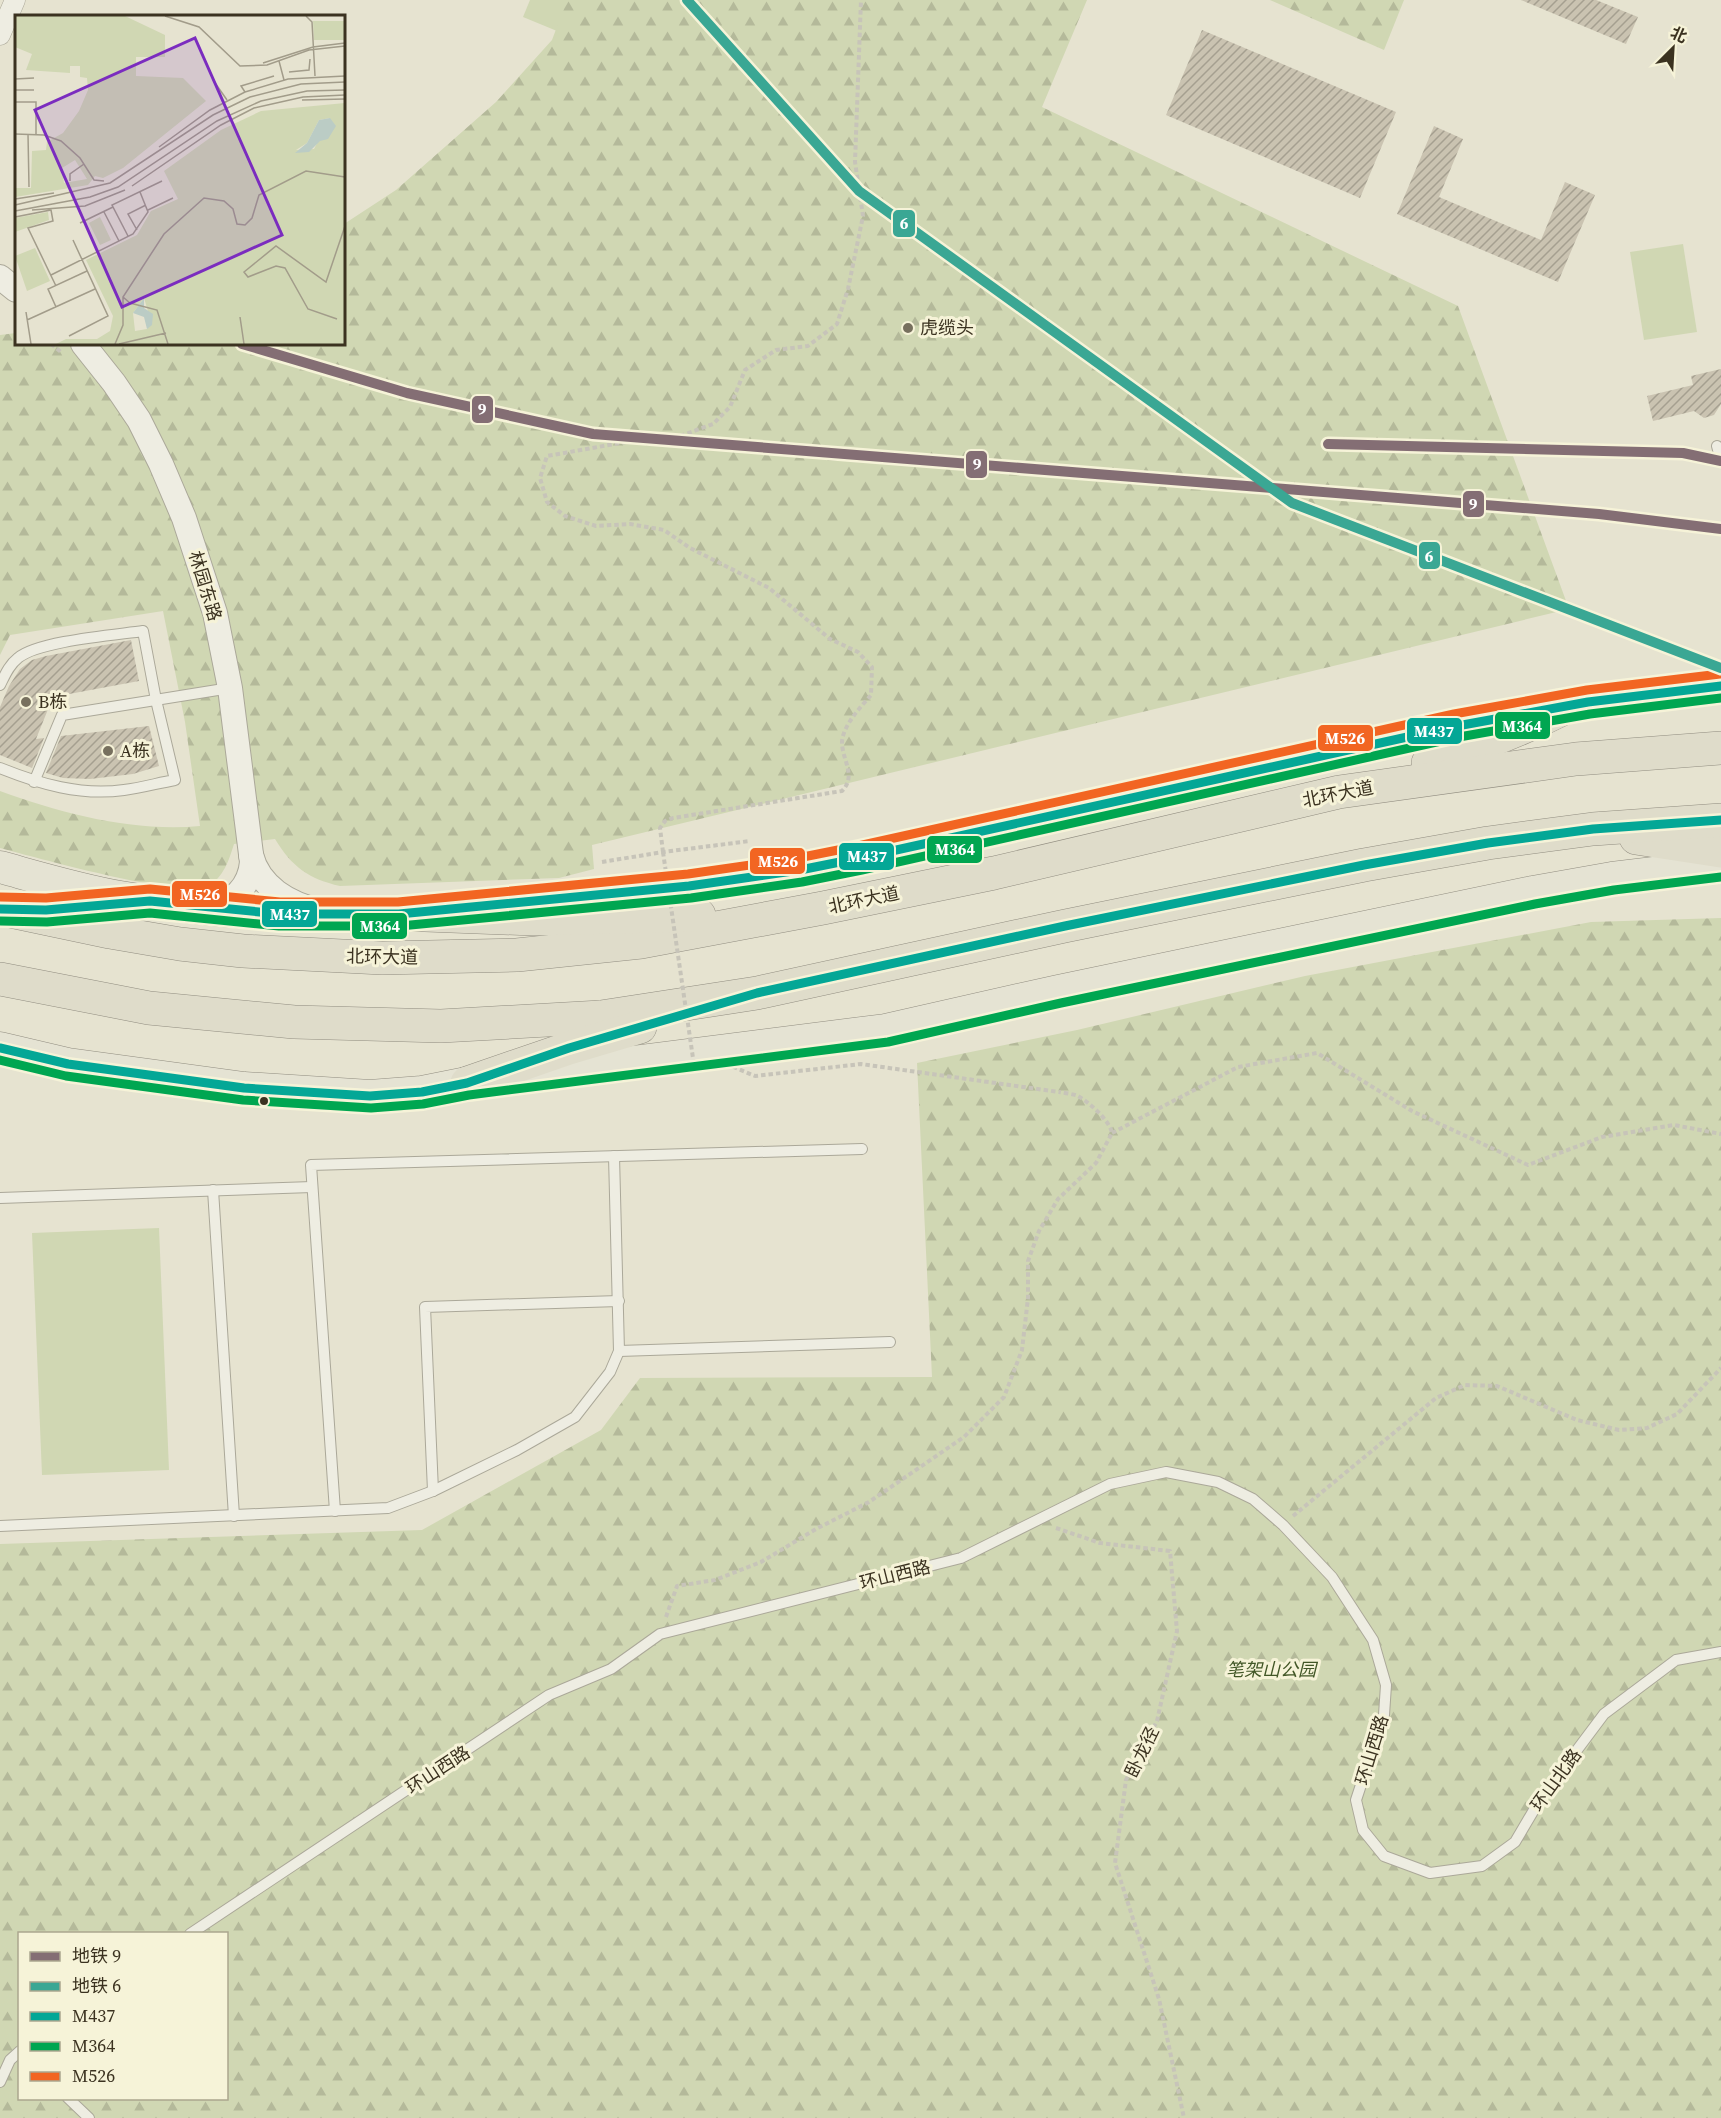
<svg xmlns="http://www.w3.org/2000/svg" width="1721" height="2118" viewBox="0 0 1721 2118" font-family="'Source Serif 4','Noto Sans SC',serif">
  <style>
    .green { fill: #d0d7b3 }
    .forest { fill: url(#forest-firs); fill-rule: evenodd }
    .building { fill: url(#building-hatch) }
    .lines { fill: none; stroke-linecap: round; stroke-linejoin: round }
    .service-casing { stroke: #aba899; stroke-width: 12 }
    .minor-casing { stroke: #aba899; stroke-width: 21 }
    .tertiary-casing { stroke: #aba899; stroke-width: 26 }
    .primary-casing { stroke: #918d80; stroke-width: 33 }
    .trunk-casing { stroke: #918d80; stroke-width: 34 }
    .path { stroke: #c7c4b9; stroke-width: 4; stroke-dasharray: 4.5 3; stroke-linecap: butt }
    .service { stroke: #eeede2; stroke-width: 10 }
    .minor { stroke: #eeede2; stroke-width: 20 }
    .tertiary { stroke: #eeede2; stroke-width: 24 }
    .primary { stroke: #e5e3d3; stroke-width: 32 }
    .trunk { stroke: #dfdcca; stroke-width: 33 }
    .path-bridge { stroke: #c7c4b9; stroke-width: 4; stroke-dasharray: 4.5 3; stroke-linecap: butt }
    .bus-1-casing { stroke: #f6f3d8; stroke-width: 14 }
    .bus-2-casing { stroke: #f6f3d8; stroke-width: 14 }
    .bus-3-casing { stroke: #f6f3d8; stroke-width: 14 }
    .bus-1 { stroke: #04a796; stroke-width: 9 }
    .bus-2 { stroke: #00a651; stroke-width: 9 }
    .bus-3 { stroke: #f26522; stroke-width: 9 }
    .metro-1-casing { stroke: #f6f3d8; stroke-width: 15 }
    .metro-2-casing { stroke: #f6f3d8; stroke-width: 15 }
    .metro-1 { stroke: #846e74; stroke-width: 10 }
    .metro-2 { stroke: #3aa794; stroke-width: 10 }
    .poi-dot { fill: #77705e; stroke: #f6f3d8; stroke-width: 2 }
    .bus-dot { fill: #3b3220; stroke: #f6f3d8; stroke-width: 2 }
    .labels { text-anchor: middle; stroke-width: 6; stroke-linejoin: round; paint-order: stroke }
    .poi-label { font-size: 18px; fill: #3b3220; stroke: #f6f3d8; text-anchor: start }
    .street-label { font-size: 18px; fill: #3b3220; stroke: #f6f3d8 }
    .park-label { font-size: 18px; font-style: italic; fill: #425727; stroke: #f6f3d8 }
    .inset-road { fill: none; stroke: #a29c8a; stroke-width: 1.5 }
    .view { fill: #7b2cbf; fill-opacity: 0.15; stroke: #7b2cbf; stroke-width: 3 }
    .inset-edge { fill: none; stroke: #3b3220; stroke-width: 3 }
    .line-badge { stroke: #f6f3d8; stroke-width: 2 }
    .badge-label { font-size: 16px; text-anchor: middle; font-weight: bold; fill: #fff }
  </style>
  <defs>
    <pattern id="forest-firs" width="22" height="20" patternUnits="userSpaceOnUse" patternTransform="scale(1.5)"><rect width="22" height="20" fill="#d0d7b3"/><path d="M5 1l3.5 6h-7zM16 11l3.5 6h-7z" fill="#b4b99a"/></pattern>
    <pattern id="building-hatch" width="6" height="6" patternUnits="userSpaceOnUse" patternTransform="scale(1.5)"><rect width="6" height="6" fill="#cac3b1"/><path d="M-1 1l2-2M0 6l6-6M5 7l2-2" fill="none" stroke="#a59f90"/></pattern>
  </defs>
  <rect width="100%" height="100%" fill="#e6e3d0"/>
  <!-- green -->
  <g class="green">
    <path d="M530,0H570L557,31L523,17Z"/>
    <path d="M1683,244L1697,332L1644,340L1630,252Z"/>
    <path d="M159,1228L169,1470L42,1475L32,1233Z"/>
  </g>
  <!-- forest -->
  <g class="forest">
    <path d="M567,0H1087L1042,107L1458,306L1569,609L592,845L594,869L559,878L340,886C309,879 292,867 275,839L234,844C229,860 224,877 208,886C183,899 34,857 0,848V791C63,814 133,832 200,826L185,722L163,611L10,635L0,655V335L16,333V344H344V224L396,190L496,102L552,40Z"/>
    <path d="M1270,0H1404L1384,50Z"/>
    <path d="M1721,918V2118H0V1544L422,1530L601,1430L640,1378L932,1377L917,1063L1077,1030L1305,976L1591,922ZM20,1934H226V2098H20Z"/>
  </g>
  <!-- building -->
  <g class="building">
    <path d="M1521,0H1596L1638,17L1626,44Z"/>
    <path d="M1202,30L1396,112L1360,198L1166,115Z"/>
    <path d="M1434,126L1463,139L1439,197L1541,240L1565,182L1595,195L1558,282L1397,214Z"/>
    <path d="M1721,369V404L1714,415L1704,418L1694,411L1653,421L1647,396L1693,385L1691,376Z"/>
    <path d="M131,640L139,681L53,697L36,739L44,738L32,768L0,755V707L9,686L20,669L32,660L46,656Z"/>
    <path d="M149,726L159,766L133,774L90,779L63,778L46,773L61,736Z"/>
  </g>
  <g class="lines">
    <defs>
      <g id="service">
        <path d="M1717,446L1721,461"/>
        <path d="M0,685C5,675 9,665 18,658C38,641 115,635 143,631L156,700L175,780C158,783 141,788 124,790C80,796 40,784 0,768"/>
        <path d="M34,782L62,715L230,688"/>
        <path d="M213,1190L234,1516"/>
        <path d="M0,1198L312,1187"/>
        <path d="M619,1351L890,1342"/>
        <path d="M433,1491L425,1307L619,1301"/>
        <path d="M335,1511L311,1165L862,1149"/>
        <path d="M0,1526L388,1508L433,1491L517,1450L575,1417L610,1372L619,1351L614,1156"/>
        <path d="M190,1934L549,1695L611,1669L660,1634L961,1558L1110,1484L1166,1472L1218,1482L1253,1499L1283,1525L1332,1577L1373,1640L1386,1685L1384,1715L1356,1800L1363,1830L1384,1856L1430,1873L1482,1866L1515,1842L1541,1798L1604,1714L1676,1660L1721,1652"/>
        <path d="M0,2082L10,2060L20,2051"/>
        <path d="M68,2098L89,2118"/>
      </g>
      <path id="minor" d="M0,35L15,0"/>
      <g id="tertiary">
        <path d="M0,277L16,290"/>
        <path d="M83,344L114,383L139,420L161,464L184,518L215,613L230,688L252,862C250,886 233,904 209,908"/>
        <path d="M251,855C259,887 289,904 320,911"/>
      </g>
      <g id="primary">
        <path d="M0,867C40,878 80,890 120,897C220,914 326,921 426,911"/>
        <path d="M482,906C609,895 735,883 860,858C972,833 1084,809 1196,783C1369,743 1543,702 1721,686"/>
        <path d="M0,1048L68,1064L244,1088L370,1096L422,1092L467,1083L885,1030L1058,991L1533,892L1612,878L1721,865"/>
      </g>
      <g id="trunk">
        <path d="M1428,763C1477,747 1524,729 1570,705"/>
        <path d="M1636,838L1721,851"/>
        <path d="M0,909L110,932L180,944L243,951L382,958L517,955L641,942L823,908L994,873L1339,792L1576,759L1721,748"/>
        <path d="M399,914L533,919L699,915"/>
        <path d="M0,979L149,1008L294,1022L441,1026L601,1017L757,993L1065,926L1364,865L1488,843L1593,829L1721,820"/>
        <path d="M467,1083L569,1048L640,1027"/>
      </g>
    </defs>
    <!-- service casing -->
    <use href="#service" class="service-casing"/>
    <!-- minor casing -->
    <use href="#minor" class="minor-casing"/>
    <!-- tertiary casing -->
    <use href="#tertiary" class="tertiary-casing"/>
    <!-- primary casing -->
    <use href="#primary" class="primary-casing"/>
    <!-- trunk casing -->
    <use href="#trunk" class="trunk-casing"/>
    <!-- path -->
    <g class="path">
      <path d="M51,344L61,352"/>
      <path d="M663,852L660,828L665,821L673,818L842,791C857,776 842,760 842,742C843,725 861,707 871,695L872,667L858,652L830,639L769,588L690,548L664,530L630,524L596,526L565,516L547,502L540,478L547,456L637,440L661,443L713,424L730,407L745,370L776,350L808,346L837,324L848,289L863,216L855,162L861,0"/>
      <path d="M602,862L663,852L750,841"/>
      <path d="M1112,1133L1238,1067L1317,1053L1412,1111L1528,1165L1602,1137L1674,1125L1721,1134"/>
      <path d="M1293,1516L1436,1398L1465,1385L1497,1386L1577,1420L1619,1430L1647,1428L1677,1414L1721,1368"/>
      <path d="M1056,1528L1100,1543L1170,1551L1177,1631L1157,1721L1126,1780L1115,1863L1159,1999L1184,2118"/>
      <path d="M666,1617L677,1586L715,1580L761,1562L816,1529L869,1502L964,1437L1004,1397L1022,1350L1028,1298V1261L1039,1231L1058,1199L1096,1163L1112,1133C1110,1121 1089,1102 1078,1096C1073,1094 1065,1093 1059,1092"/>
    </g>
    <!-- service -->
    <use href="#service" class="service"/>
    <!-- minor -->
    <use href="#minor" class="minor"/>
    <!-- tertiary -->
    <use href="#tertiary" class="tertiary"/>
    <!-- primary -->
    <use href="#primary" class="primary"/>
    <!-- trunk -->
    <use href="#trunk" class="trunk"/>
    <!-- path-bridge -->
    <path class="path-bridge" d="M663,852L694,1065L724,1063L755,1076L861,1064L1059,1092"/>
    <defs>
      <g id="bus-1">
        <path d="M0,909L46,910L150,901L280,914H399L689,886L800,870L860,858L1457,726L1588,702L1721,686"/>
        <path d="M0,1048L68,1064L244,1088L370,1096L422,1092L467,1083L569,1048L757,993L1065,926L1364,865L1488,843L1593,829L1721,820"/>
      </g>
      <g id="bus-2">
        <path d="M0,921L47,922L150,913L279,926H400L691,898L802,882L862,870L1459,737L1590,714L1721,698"/>
        <path d="M0,1060L66,1076L243,1100L371,1108L423,1104L469,1095L888,1042L1061,1003L1535,904L1614,890L1721,877"/>
      </g>
      <path id="bus-3" d="M0,897L46,898L150,889L280,902H398L688,874L798,858L858,846L1454,714L1587,690L1720,674"/>
    </defs>
    <!-- bus-1 casing -->
    <use href="#bus-1" class="bus-1-casing"/>
    <!-- bus-2 casing -->
    <use href="#bus-2" class="bus-2-casing"/>
    <!-- bus-3 casing -->
    <use href="#bus-3" class="bus-3-casing"/>
    <!-- bus-1 -->
    <use href="#bus-1" class="bus-1"/>
    <!-- bus-2 -->
    <use href="#bus-2" class="bus-2"/>
    <!-- bus-3 -->
    <use href="#bus-3" class="bus-3"/>
    <defs>
      <g id="metro-1">
        <path d="M242,344L407,393L593,434L1599,514L1721,529"/>
        <path d="M1328,444L1683,453L1721,461"/>
      </g>
      <path id="metro-2" d="M687,0L859,191L1292,503L1721,668"/>
    </defs>
    <!-- metro-1 casing -->
    <use href="#metro-1" class="metro-1-casing"/>
    <!-- metro-2 casing -->
    <use href="#metro-2" class="metro-2-casing"/>
    <!-- metro-1 -->
    <use href="#metro-1" class="metro-1"/>
    <!-- metro-2 -->
    <use href="#metro-2" class="metro-2"/>
  </g>
  <!-- markers -->
  <g class="poi-dot">
    <circle cx="908" cy="328" r="6"/>
    <circle cx="26" cy="702" r="6"/>
    <circle cx="108" cy="751" r="6"/>
  </g>
  <circle class="bus-dot" cx="264" cy="1101" r="5"/>
  <g class="labels">
    <!-- poi labels -->
    <g class="poi-label">
      <text x="920" y="334">虎缆头</text>
      <text x="38" y="708">B栋</text>
      <text x="120" y="757">A栋</text>
    </g>
    <!-- street labels -->
    <g class="street-label">
      <text transform="translate(205 586) rotate(73)" y="6">林园东路</text>
      <text transform="translate(1338 794) rotate(-11)" y="6">北环大道</text>
      <text transform="translate(864 900) rotate(-12)" y="6">北环大道</text>
      <text transform="translate(382 957) rotate(1)" y="6">北环大道</text>
      <text transform="translate(895 1575) rotate(-14)" y="6">环山西路</text>
      <text transform="translate(1372 1750) rotate(-73)" y="6">环山西路</text>
      <text transform="translate(1142 1752) rotate(-64)" y="6">卧龙径</text>
      <text transform="translate(438 1770) rotate(-33)" y="6">环山西路</text>
      <text transform="translate(1556 1780) rotate(-54)" y="6">环山北路</text>
    </g>
    <!-- park labels -->
    <g class="park-label">
      <text x="1271" y="1676">笔架山公园</text>
    </g>
  </g>
  <!-- overview -->
  <g transform="translate(15 15)">
    <rect width="330" height="330" fill="#e6e3d0"/>
    <path d="M298,6H330V25H299ZM85,202L96,225L85,230L74,208ZM20,233L35,266L12,276L0,241Z" fill="#d0d7b3"/>
    <path d="M0,1H110L150,20V42H121V61L168,63L191,86L108,153L88,163L80,161L73,170L0,182V173H16L17,136L31,135L32,127L48,118L64,96L73,75L72,63L65,62V51H55V58L11,55L17,39L0,32ZM60,145L72,164L49,168L47,153ZM330,88V329H41L51,324H82L95,316L98,301L71,245L122,220L136,196L163,184L149,156L206,115L246,96ZM315,103L299,134L281,135L292,128L304,105ZM129,283L136,306L132,314L120,316L118,298ZM33,197L34,205L0,217V203Z" fill="#d0d7b3" fill-rule="evenodd"/>
    <path d="M315,103L321,111L313,124L305,126L294,137L280,138L292,128L304,105ZM129,283V293L138,299L137,310L132,314L129,302L118,298Z" fill="#bbccc5"/>
    <path class="inset-road" d="M150,1L184,12L225,51L252,50L294,35L330,31M291,1L297,7L300,61M264,46L269,65M248,48L298,32L330,28M274,57L294,55L295,44M0,64L19,63M198,65L212,85M0,75H19M230,77L226,71L259,61M287,85L330,84M0,87H21V119M0,119L29,120L46,126L65,143L79,165L89,166M13,119L14,172M144,132L195,95L230,77L273,64L330,61M55,166V159L69,149M117,171L206,110L239,93L288,82L330,80M0,184L39,178M0,190L95,168L198,100L235,82L286,69L330,67M17,195L70,191L110,175M133,195L158,183M0,196L75,182L103,172L202,106L246,86L292,76L330,75M89,197L104,226M0,202L36,195L38,206L13,213L41,271M65,208L98,192M122,215L113,199L131,190M113,221L97,190L147,166M36,260L118,219L133,197L125,177M108,282L115,288L142,295L153,329M41,292L33,274L72,256M11,297L16,329M225,302L229,329M322,304L293,294L270,253L261,251L233,262L229,257L261,231L311,267L330,211M12,305L80,274M54,321L93,301L58,225M100,329L108,310V282L149,219L189,183L209,186L218,194L222,209L230,210L237,203L244,180L291,156L330,162M104,329L151,318"/>
    <path class="view" d="M180,23L267,220L107,292L20,95Z"/>
    <rect width="330" height="330" class="inset-edge"/>
  </g>
  <g class="line-badge">
    <rect x="892" y="209" width="24" height="29" rx="6" fill="#3aa794"/>
    <rect x="471" y="395" width="23" height="29" rx="6" fill="#846e74"/>
    <rect x="965" y="450" width="23" height="29" rx="6" fill="#846e74"/>
    <rect x="1462" y="490" width="23" height="28" rx="6" fill="#846e74"/>
    <rect x="1418" y="541" width="23" height="29" rx="6" fill="#3aa794"/>
    <rect x="1494" y="711" width="57" height="29" rx="6" fill="#00a651"/>
    <rect x="1406" y="717" width="57" height="28" rx="6" fill="#04a796"/>
    <rect x="1317" y="724" width="57" height="28" rx="6" fill="#f26522"/>
    <rect x="926" y="835" width="57" height="29" rx="6" fill="#00a651"/>
    <rect x="838" y="842" width="57" height="29" rx="6" fill="#04a796"/>
    <rect x="749" y="847" width="57" height="28" rx="6" fill="#f26522"/>
    <rect x="171" y="880" width="57" height="28" rx="6" fill="#f26522"/>
    <rect x="261" y="900" width="57" height="28" rx="6" fill="#04a796"/>
    <rect x="351" y="912" width="57" height="28" rx="6" fill="#00a651"/>
  </g>
  <g class="badge-label">
    <text x="904" y="229">6</text>
    <text x="482" y="415">9</text>
    <text x="977" y="470">9</text>
    <text x="1473" y="510">9</text>
    <text x="1429" y="562">6</text>
    <text x="1522" y="732">M364</text>
    <text x="1434" y="737">M437</text>
    <text x="1345" y="744">M526</text>
    <text x="955" y="855">M364</text>
    <text x="867" y="862">M437</text>
    <text x="778" y="867">M526</text>
    <text x="200" y="900">M526</text>
    <text x="290" y="920">M437</text>
    <text x="380" y="932">M364</text>
  </g>
  <!-- legend -->
  <rect x="18" y="1932" width="210" height="168" fill="#f6f3d8" stroke="#aba68e" stroke-width="1.5"/>
  <rect x="30" y="1952" width="30" height="9" fill="#846e74" stroke="#aba68e" stroke-width="1.5"/>
  <text x="72" y="1962" font-size="18" fill="#3b3220">地铁 9</text>
  <rect x="30" y="1982" width="30" height="9" fill="#3aa794" stroke="#aba68e" stroke-width="1.5"/>
  <text x="72" y="1992" font-size="18" fill="#3b3220">地铁 6</text>
  <rect x="30" y="2012" width="30" height="9" fill="#04a796" stroke="#aba68e" stroke-width="1.5"/>
  <text x="72" y="2022" font-size="18" fill="#3b3220">M437</text>
  <rect x="30" y="2042" width="30" height="9" fill="#00a651" stroke="#aba68e" stroke-width="1.5"/>
  <text x="72" y="2052" font-size="18" fill="#3b3220">M364</text>
  <rect x="30" y="2072" width="30" height="9" fill="#f26522" stroke="#aba68e" stroke-width="1.5"/>
  <text x="72" y="2082" font-size="18" fill="#3b3220">M526</text>
  <!-- north arrow -->
  <g transform="translate(1673 48) rotate(24)" stroke="#f6f3d8" stroke-width="4.5" paint-order="stroke">
  <path d="M0-4.5L10 22L0 15L-10 22Z" fill="#3b3220"/>
  <text y="-9" font-size="16" font-weight="bold" text-anchor="middle" fill="#3b3220">北</text>
  </g>
</svg>
